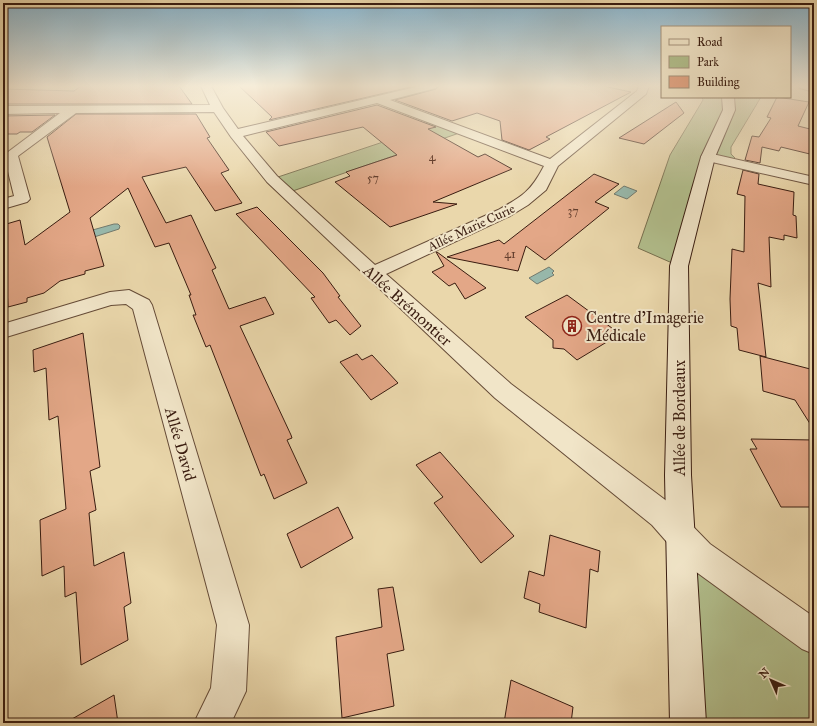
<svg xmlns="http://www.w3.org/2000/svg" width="817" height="726" viewBox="0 0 817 726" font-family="'IM FELL Great Primer',serif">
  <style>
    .green { fill: #b2bf8d; stroke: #766e4e }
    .water { fill: #98b9ac; stroke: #727a6e }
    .building { fill: #e3a787; stroke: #391c10 }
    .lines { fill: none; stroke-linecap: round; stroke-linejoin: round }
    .minor-casing { stroke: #654b37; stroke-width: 2 }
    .secondary-casing { stroke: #391c10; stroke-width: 2 }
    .minor { fill: #f1e5c8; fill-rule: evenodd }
    .secondary { fill: #f1e5c8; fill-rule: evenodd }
    .labels { text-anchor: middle; stroke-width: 4; stroke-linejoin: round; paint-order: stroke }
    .far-number-label { font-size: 12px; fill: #643f2e }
    .far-street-label { font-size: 13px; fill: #391c10; stroke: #f1e5c8 }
    .street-label { font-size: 16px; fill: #391c10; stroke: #f1e5c8 }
    .poi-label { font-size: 16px; fill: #391c10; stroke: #f1e5c8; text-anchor: start }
  </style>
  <rect width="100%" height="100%" fill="#ead7ab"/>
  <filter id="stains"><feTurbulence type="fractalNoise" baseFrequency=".005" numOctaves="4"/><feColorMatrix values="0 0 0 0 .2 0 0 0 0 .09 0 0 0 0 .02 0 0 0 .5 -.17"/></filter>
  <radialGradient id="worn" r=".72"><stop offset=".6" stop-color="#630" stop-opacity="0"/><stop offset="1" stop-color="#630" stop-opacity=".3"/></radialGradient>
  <!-- green -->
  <g class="green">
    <path d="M702,97H761L731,147V154L735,158L730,161L708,157L679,266L638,248L670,155L703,100Z"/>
    <path d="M432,118L465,131L287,193L272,179L416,131Z"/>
    <path d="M699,555L814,637V723H688L685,615Z"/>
  </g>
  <!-- water -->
  <g class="water">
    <path d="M624,186L637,191L627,199L614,194Z"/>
    <path d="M114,224H118L120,226L119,229L88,239L89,231Z"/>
    <path d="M549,267L554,271L552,273L554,275L537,284L529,278Z"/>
  </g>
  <!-- building -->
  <g class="building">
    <path d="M81,86H179L192,104H3V89L74,91Z"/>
    <path d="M239,86H415L269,120L272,117Z"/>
    <path d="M438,86H603L631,92L546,137L550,139L529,150L502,140L500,121L477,113L452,121L395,100L436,89Z"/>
    <path d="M777,97L809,102L798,126L814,130V155L781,147L779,151L762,147L760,163L745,160L752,136L759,137L771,118L767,117Z"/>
    <path d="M676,102L684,113L644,144L619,138Z"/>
    <path d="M377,105L436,127L428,129L478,157L485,154L512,169L433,202L457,204L390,227L335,182L350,176L346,172L397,155L363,127L279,146L266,132Z"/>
    <path d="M76,114H196L210,137L207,138L229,170L221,173L242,203L215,211L186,167L142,177L166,223L191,215L216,268L212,270L229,309L265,297L274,314L240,326L291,435L292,438L287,440L307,483L274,499L264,474L261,476L210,345L206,347L193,315H196L189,295H191L169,243L155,247L128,188L90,218L104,266L85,271V274L60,281L44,293L27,298V302L8,307L7,288L3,289V225L20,220L25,245L70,212L47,137Z"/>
    <path d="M3,115V116L55,115L32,132H20L17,134H3Z"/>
    <path d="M743,170L759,174L758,184L794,192L793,215L796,216L797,238L784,235V240L769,237L771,287L758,283L766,357L739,350L737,328L731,326L730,299L732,249L744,252L745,196L737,194Z"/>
    <path d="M594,174L619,184L595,202L609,208L545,260L526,246L518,271L447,257L499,240L504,244Z"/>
    <path d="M257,207L323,273L340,296L338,297L361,326L350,335L336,320L329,323L311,298L315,297L236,214Z"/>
    <path d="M436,252H437L486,288L465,299L455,283L449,286L432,272L444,266Z"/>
    <path d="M567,295L620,334L577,360L564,349L553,348V340L525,317Z"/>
    <path d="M83,333L100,467L90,471L96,510L89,513L94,566L124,552L131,603L124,607L128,640L81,665L76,592L65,597L64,566L42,576L40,520L66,509L58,416L49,420L46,368L34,372L33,350Z"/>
    <path d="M357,354L362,360L372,355L398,383L371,400L340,362Z"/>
    <path d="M760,356L814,370V430L795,400L763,391Z"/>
    <path d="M751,439L814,440V507H781L750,449H757Z"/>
    <path d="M440,452L514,536L481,563L434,503L443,497L416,465Z"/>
    <path d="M338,507L353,538L301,568L287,534Z"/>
    <path d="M550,535L600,551L598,572L590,569L586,628L539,612L540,604L524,598L529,571L544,576Z"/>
    <path d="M393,587L404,650L387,654L394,706L342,718L336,637L382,627L378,589Z"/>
    <path d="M511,680L573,707L571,723H504Z"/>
    <path d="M114,695L118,723H65Z"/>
  </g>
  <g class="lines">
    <defs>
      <g id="minor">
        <path d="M201,86H211L223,108L238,129L420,86H437L436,88L390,100L550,159L637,91L639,86H649L646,94L558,166L546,190L528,205L510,216L386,274L511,384L672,505L710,544L814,617V654L802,649L688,566L652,525L495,398L267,182L231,137L214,112L76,113L18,156L30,199L27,202L3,209V199L14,196L4,155L60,113L3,114V106L210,105ZM377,103L544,166C531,191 523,196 498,210L375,265L277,176L243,136Z"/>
        <path d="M799,86H814V92L800,88Z"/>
        <path d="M708,153L814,177V185L703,160L701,157L703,154Z"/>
        <path d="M129,290L149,300L152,305L249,625L246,691L231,723H194L211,688L217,625L133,309L126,304L111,305L3,338V324L110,292Z"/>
      </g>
      <path id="secondary" d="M722,97H734L735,110L715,157L688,266L691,475L706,723H670L665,475L670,266L701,157L723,110Z"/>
    </defs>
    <!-- minor casing -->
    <use href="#minor" class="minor-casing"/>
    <!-- secondary casing -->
    <use href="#secondary" class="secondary-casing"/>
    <!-- minor -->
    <use href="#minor" class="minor"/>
    <!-- secondary -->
    <use href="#secondary" class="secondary"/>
  </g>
  <!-- sky -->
  <linearGradient id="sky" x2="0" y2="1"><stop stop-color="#88b6d0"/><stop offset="0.46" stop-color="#f6edd9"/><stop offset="1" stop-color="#f6edd9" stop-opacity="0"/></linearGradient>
  <rect width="817" height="187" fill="url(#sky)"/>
  <!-- icons -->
  <defs>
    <symbol id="building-ring" viewBox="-11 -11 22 22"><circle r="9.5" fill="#f1e5c8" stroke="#8f2418" stroke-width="1.5"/><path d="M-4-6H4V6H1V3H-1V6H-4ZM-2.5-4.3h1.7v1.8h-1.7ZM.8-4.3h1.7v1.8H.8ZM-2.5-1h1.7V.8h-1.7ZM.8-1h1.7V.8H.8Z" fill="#8f2418"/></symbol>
  </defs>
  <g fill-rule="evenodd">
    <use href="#building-ring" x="561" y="315" width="22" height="22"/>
  </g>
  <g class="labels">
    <!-- far-number labels -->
    <g class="far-number-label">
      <text x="432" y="161">4</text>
      <text x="373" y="182">57</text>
      <text x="573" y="215">37</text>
      <text x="510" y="258">41</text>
    </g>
    <!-- far-street labels -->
    <g class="far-street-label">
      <text transform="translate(471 227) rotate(-25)" y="5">Allée Marie Curie</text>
    </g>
    <!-- street labels -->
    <g class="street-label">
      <text transform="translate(408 305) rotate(42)" y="6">Allée Brémontier</text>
      <text transform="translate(679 418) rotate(-90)" y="6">Allée de Bordeaux</text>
      <text transform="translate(181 444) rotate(74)" y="6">Allée David</text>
    </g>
    <!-- poi labels -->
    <g class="poi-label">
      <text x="586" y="323">Centre d'Imagerie<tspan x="586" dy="18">Médicale</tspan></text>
    </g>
  </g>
  <!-- margin -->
  <rect width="817" height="726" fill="none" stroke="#ead7ab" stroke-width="16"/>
  <rect x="4" y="4" width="809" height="718" fill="none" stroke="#391c10" stroke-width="2"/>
  <rect x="8" y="8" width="801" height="710" fill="none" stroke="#391c10"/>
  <!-- legend -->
  <rect x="661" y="26" width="130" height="72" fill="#f1e5c8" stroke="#a7957e"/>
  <rect x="669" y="39" width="20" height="6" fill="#f1e5c8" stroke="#a7957e"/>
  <text x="697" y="46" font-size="12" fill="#391c10">Road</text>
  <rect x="669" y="56" width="20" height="12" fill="#b2bf8d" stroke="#a7957e"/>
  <text x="697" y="66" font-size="12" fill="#391c10">Park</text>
  <rect x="669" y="76" width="20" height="12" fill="#e3a787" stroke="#a7957e"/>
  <text x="697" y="86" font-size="12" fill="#391c10">Building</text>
  <!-- north arrow -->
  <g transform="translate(771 680) rotate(315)" stroke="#f1e5c8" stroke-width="3" paint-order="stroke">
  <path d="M0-3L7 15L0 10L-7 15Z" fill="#391c10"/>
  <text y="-6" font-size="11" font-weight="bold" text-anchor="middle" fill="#391c10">N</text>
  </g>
  <rect width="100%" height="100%" filter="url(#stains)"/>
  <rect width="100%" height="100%" fill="url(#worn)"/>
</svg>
